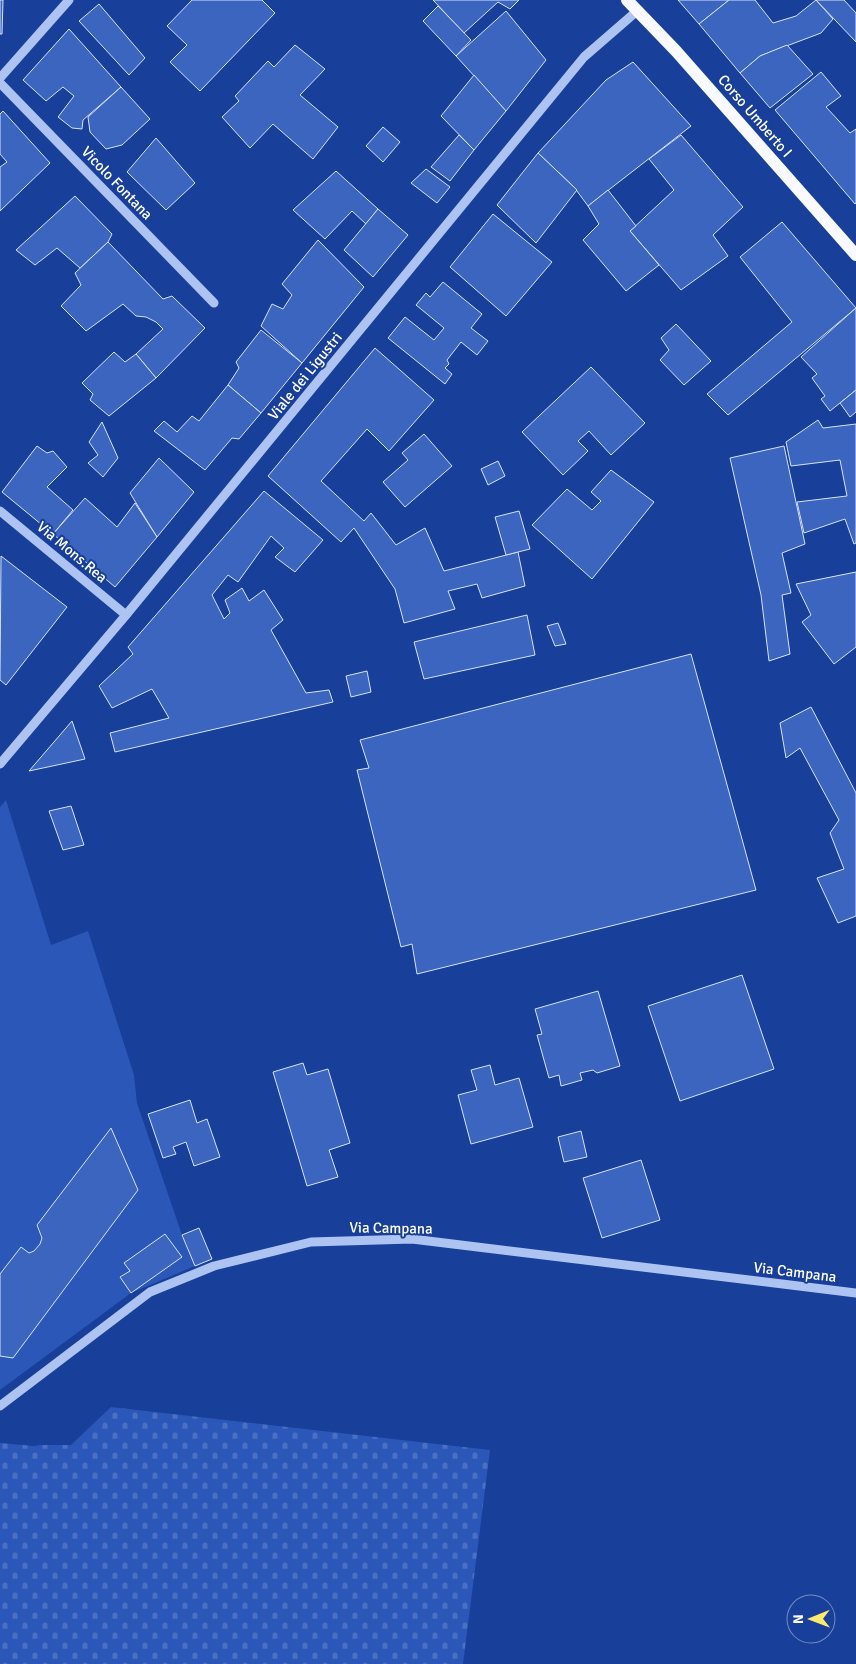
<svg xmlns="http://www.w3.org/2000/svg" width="856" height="1664" viewBox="0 0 856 1664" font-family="Signika,sans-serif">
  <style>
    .cemetery { fill: url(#cemetery-stones) }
    .pitch { fill: #2b57b8 }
    .building { fill: #3c65c0; stroke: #d5e1fc }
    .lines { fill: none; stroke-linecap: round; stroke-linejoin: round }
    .minor { stroke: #adc3f2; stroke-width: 9 }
    .major { stroke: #f8faff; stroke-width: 12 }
    .labels { text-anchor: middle; stroke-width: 4; stroke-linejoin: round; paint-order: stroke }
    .street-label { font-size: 15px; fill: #fff; stroke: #183f9a }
  </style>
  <defs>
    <pattern id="cemetery-stones" width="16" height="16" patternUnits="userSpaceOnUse" patternTransform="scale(1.25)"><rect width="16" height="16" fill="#2b57b8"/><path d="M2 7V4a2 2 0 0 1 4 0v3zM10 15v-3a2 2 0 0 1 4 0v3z" fill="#4b70c3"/></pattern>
  </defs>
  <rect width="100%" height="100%" fill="#183f9a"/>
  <!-- cemetery -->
  <path class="cemetery" d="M111,1407L490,1450L463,1664H0V1443L34,1446L40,1445H71Z"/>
  <!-- pitch -->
  <path class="pitch" d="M6,800L51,945L88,931L134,1075L137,1103L182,1235L195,1266L131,1293L0,1390V807Z"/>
  <!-- building -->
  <g class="building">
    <path d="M0,0H3L2,34H0Z"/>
    <path d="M192,0H262L275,13L200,91L170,62L187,45L167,26Z"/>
    <path d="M433,0H519L510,9L498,2L464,33Z"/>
    <path d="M678,0H729L699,24Z"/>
    <path d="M729,0H755L773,23L796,16L816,0L833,19L821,33L760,56L740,73L699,24Z"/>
    <path d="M816,0H844L856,13V42Z"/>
    <path d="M99,4L145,58L129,75L79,21Z"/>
    <path d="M438,6L471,40L456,56L423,21Z"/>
    <path d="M506,11L546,60L506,111L456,56Z"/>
    <path d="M69,29L121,87L83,120L82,129L72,128L58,117L74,96L63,87L46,101L23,80Z"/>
    <path d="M295,45L325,69L300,95L338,127L313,159L273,124L250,148L222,117L239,101L235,96L268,61L274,67Z"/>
    <path d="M787,45L813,74L770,108L740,73L760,56Z"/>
    <path d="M633,62L691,126L588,206L574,187L538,153L606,80Z"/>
    <path d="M821,72L841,96L826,107L850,133L856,129V203L855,204L775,110Z"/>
    <path d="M474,75L506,111L474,150L441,116Z"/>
    <path d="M121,87L150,119L122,145L106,149L90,132L88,117Z"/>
    <path d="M3,111L50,163L0,211V167L7,162L0,154V114Z"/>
    <path d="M383,127L400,142L383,162L366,146Z"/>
    <path d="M459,135L474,150L450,181L431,167Z"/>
    <path d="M681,135L743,207L713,235L728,256L681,290L630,231L674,190L649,159Z"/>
    <path d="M156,138L195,183L166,210L127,172Z"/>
    <path d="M538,153L577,190L536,243L497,205Z"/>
    <path d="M426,169L450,187L437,203L411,183Z"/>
    <path d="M336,171L378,209L366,224L352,211L325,239L293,210Z"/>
    <path d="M608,190L636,226L630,231L659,265L626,291L583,240L599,224L588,206Z"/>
    <path d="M75,196L112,234L108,242L80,268L57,248L35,265L16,250Z"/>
    <path d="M378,209L408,235L373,277L344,250Z"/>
    <path d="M493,214L552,262L506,316L450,267Z"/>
    <path d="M782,222L856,308L728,415L707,394L792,322L740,257Z"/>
    <path d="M318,240L364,287L302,363L261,326L272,304L283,309L292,295L282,284Z"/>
    <path d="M108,242L163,299L172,296L205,328L156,378L136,354L163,329L156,322L146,317L136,316L123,304L86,331L61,306L81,285L75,273Z"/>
    <path d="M443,282L482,314L471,328L488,341L477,355L461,342L447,360L449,364L445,368L452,374L445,384L388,338L405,317L434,340L444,328L416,305L426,293L430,297Z"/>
    <path d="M856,308V390L830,411L821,399L825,396L812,378L817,374L801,357Z"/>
    <path d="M676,324L711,361L684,385L660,360L669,350L661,338Z"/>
    <path d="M261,330L302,363L261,413L228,385L239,368L236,362Z"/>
    <path d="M375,348L434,400L389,451L367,429L321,481L364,521L371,513L396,545L425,528L444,571L518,552L525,586L482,598L477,584L448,591L455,609L404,623L395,589L354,528L341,542L268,476Z"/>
    <path d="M114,352L125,362L136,354L156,378L109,416L90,400L93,394L82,383Z"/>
    <path d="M591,367L645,423L611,455L589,431L578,441L588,451L563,475L522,432Z"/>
    <path d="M228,385L261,413L239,439L232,438L205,470L154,431L164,421L177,432L192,416L199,421Z"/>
    <path d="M856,390V412L850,417L840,403Z"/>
    <path d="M818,420L823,428L856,424V543L854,544L845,519L804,533L797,502L847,496L840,460L791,466L786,442Z"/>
    <path d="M102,422L118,458L103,477L88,463L98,455L89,442Z"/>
    <path d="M424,434L452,466L405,507L383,482L408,460L402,453Z"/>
    <path d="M37,446L47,453L53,451L67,467L47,487L73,510L53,534L2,492Z"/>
    <path d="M784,446L805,544L782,553L791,593L782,595L790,654L769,661L761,595L730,458Z"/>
    <path d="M159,458L194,492L157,537L130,493Z"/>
    <path d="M498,461L505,476L488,485L481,469Z"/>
    <path d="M611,470L654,502L592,579L532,525L567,489L592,510L601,501L591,492Z"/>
    <path d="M264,491L323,540L295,572L275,557L284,548L271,536L238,582L228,575L212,595L224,619L230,613L225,600L242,588L249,601L264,590L283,620L271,630L306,693L329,690L333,702L115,752L110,733L169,718L152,689L112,708L99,686L133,654L128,647Z"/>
    <path d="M85,498L117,527L135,503L157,537L115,587L53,534Z"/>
    <path d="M519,511L530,549L506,555L495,517Z"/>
    <path d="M1,556L67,607L6,685L0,680Z"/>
    <path d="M856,572V647L834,664L802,622L811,615L796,584Z"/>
    <path d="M527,615L535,655L424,679L414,642Z"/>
    <path d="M558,623L566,644L555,646L547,626Z"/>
    <path d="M691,654L756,890L417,974L412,944L401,947L357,770L369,768L360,740Z"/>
    <path d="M367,671L371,692L351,697L346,676Z"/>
    <path d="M811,707L856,793V916L838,923L817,878L844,869L830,833L839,820L800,748L786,758L780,723Z"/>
    <path d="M72,721L85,759L29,771Z"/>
    <path d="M71,806L84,845L63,850L49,811Z"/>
    <path d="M742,975L774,1069L680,1101L648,1006Z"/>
    <path d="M598,991L620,1066L597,1073L593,1070L580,1073L582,1080L561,1086L559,1075L549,1078L537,1035L542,1034L535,1009Z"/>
    <path d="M303,1063L307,1075L328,1069L350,1143L329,1150L338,1177L307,1186L273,1072Z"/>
    <path d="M490,1065L495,1085L519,1078L533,1127L471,1144L458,1095L477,1090L471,1070Z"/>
    <path d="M190,1100L197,1123L207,1119L220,1157L194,1166L186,1142L173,1147L176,1154L163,1158L148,1114Z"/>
    <path d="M111,1128L138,1190L13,1358L0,1356V1274L21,1247L29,1253L34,1251L40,1244L42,1238L37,1225Z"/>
    <path d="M581,1131L587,1157L564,1162L558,1137Z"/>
    <path d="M641,1160L660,1220L602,1238L583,1178Z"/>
    <path d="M199,1228L212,1259L195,1266L182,1235Z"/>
    <path d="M165,1234L182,1257L131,1293L120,1277L130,1271L124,1263Z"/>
  </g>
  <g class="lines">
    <!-- minor -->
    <g class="minor">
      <path d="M0,78L69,0"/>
      <path d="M0,83L214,303"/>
      <path d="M0,511L126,615"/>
      <path d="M0,764L126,615L584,57L637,11"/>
      <path d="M0,1406L150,1292L214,1266L311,1242L412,1239L856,1293"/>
    </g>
    <!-- major -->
    <path class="major" d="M627,0L676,51L856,255"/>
  </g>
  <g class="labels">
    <!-- street labels -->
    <g class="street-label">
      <text transform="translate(755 116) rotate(49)" y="5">Corso Umberto I</text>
      <text transform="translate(117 183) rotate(46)" y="5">Vicolo Fontana</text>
      <text transform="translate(305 376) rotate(-51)" y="5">Viale dei Ligustri</text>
      <text transform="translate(72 552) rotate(40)" y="5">Via Mons.Rea</text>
      <text transform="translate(391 1228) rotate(1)" y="5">Via Campana</text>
      <text transform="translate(795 1272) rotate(7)" y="5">Via Campana</text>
    </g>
  </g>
  <!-- north arrow -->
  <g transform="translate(811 1619) rotate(269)"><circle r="24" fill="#183f9a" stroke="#748cc2"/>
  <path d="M0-4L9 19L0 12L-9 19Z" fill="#ffe96e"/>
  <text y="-8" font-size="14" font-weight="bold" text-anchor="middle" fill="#ffffff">N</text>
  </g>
</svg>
